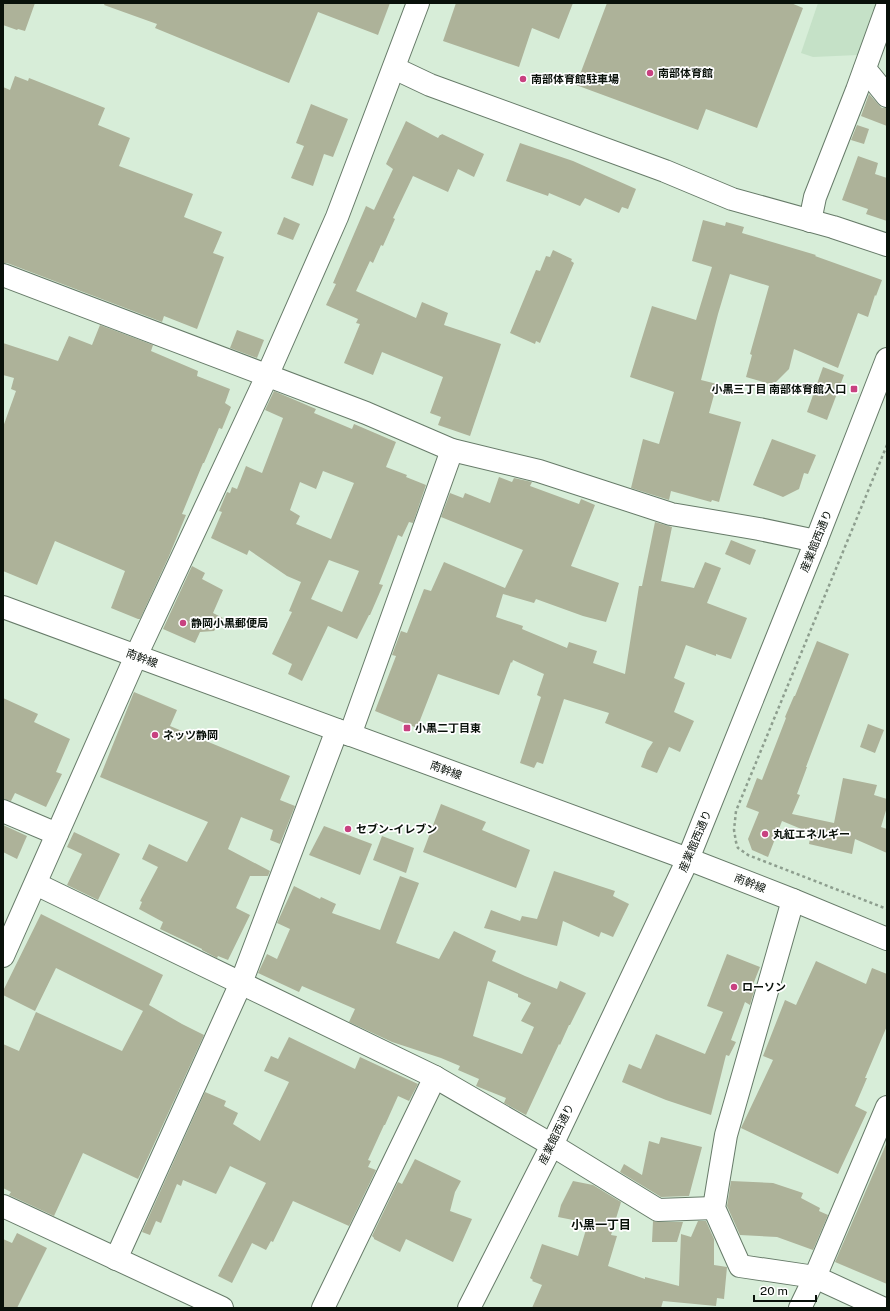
<svg xmlns="http://www.w3.org/2000/svg" width="890" height="1311" viewBox="0 0 890 1311" font-family="'Public Sans','Noto Sans JP',sans-serif">
  <style>
    .built { fill: #c5e1c7 }
    .building { fill: #adb299; fill-rule: evenodd }
    .lines { fill: none; stroke-linecap: round; stroke-linejoin: round }
    .minor-casing { stroke: #677b69; stroke-width: 24 }
    .major-casing { stroke: #677b69; stroke-width: 24 }
    .path { stroke: #8d9e8e; stroke-width: 2.5; stroke-dasharray: 3 3; stroke-linecap: butt }
    .minor { stroke: #fff; stroke-width: 22 }
    .major { stroke: #fff; stroke-width: 22 }
    .poi-dot { fill: #c84180; stroke: #fff; stroke-width: 1.5 }
    .labels { text-anchor: middle; stroke-width: 3.5; stroke-linejoin: round; paint-order: stroke }
    .poi-label { font-size: 11px; font-weight: bold; fill: #09110a; stroke: #fff; text-anchor: start }
    .street-label { font-size: 11px; fill: #09110a; stroke: #fff }
    .neighbourhood-label { font-size: 12px; font-weight: bold; fill: #09110a; stroke: #fff }
  </style>
  <rect width="100%" height="100%" fill="#d7edd8"/>
  <!-- built -->
  <path class="built" d="M818,3H877L858,55L813,57L801,53Z"/>
  <!-- building -->
  <g class="building">
    <path d="M3,3H35L25,31L18,29L17,30L3,25Z"/>
    <path d="M105,3H390L378,35L318,12L289,83L155,28L157,24L104,5Z"/>
    <path d="M456,3H573L559,39L532,28L519,67L443,41Z"/>
    <path d="M607,3H791L803,8L757,128L706,109L698,130L576,85Z"/>
    <path d="M15,76L28,81L29,78L105,108L98,125L130,138L119,166L193,194L184,217L222,232L213,253L224,257L197,329L164,316L162,322L7,263H3V87L10,90Z"/>
    <path d="M869,94L878,104L882,108H887V126L861,116Z"/>
    <path d="M311,104L348,119L333,157L324,154L313,186L291,178L304,146L296,143Z"/>
    <path d="M406,121L438,138L440,135H441L442,134L484,154L474,177L458,169L448,192L413,176L393,218L395,219L383,246L381,245L373,263L370,261L356,291L416,318L422,302L448,313L444,325L501,344L470,436L438,425L441,417L430,413L443,377L382,352L373,375L344,363L360,324L356,323L358,319L326,305L336,284L333,283L366,206L374,210L393,169L386,164Z"/>
    <path d="M857,125L869,129L864,144L851,140Z"/>
    <path d="M520,143L573,161L636,189L628,209L622,207L619,213L585,198L580,206L549,193L548,196L506,181Z"/>
    <path d="M858,156L878,163L875,174L887,178V221L866,214L868,209L842,200Z"/>
    <path d="M284,217L300,224L293,240L277,234Z"/>
    <path d="M703,220L725,226L726,222L744,227L742,233L816,255L815,256L882,280L876,296L875,295L868,317L858,313L838,368L794,349L789,369L773,385L746,377L752,355L750,354L769,286L730,274L718,314L701,380L717,384L709,413L741,422L719,502L712,500L711,502L671,491L669,500L631,488L643,439L659,444L674,392L630,377L652,306L696,320L712,267L692,261Z"/>
    <path d="M553,250L572,259L571,261L574,263L540,343L536,341L535,344L510,333L536,270L540,271L546,256L550,257Z"/>
    <path d="M100,325L153,345L151,351L198,371L197,376L230,389L225,403L231,407L222,429L219,428L204,463H203L182,514L186,515L169,556L140,619H138L111,608L125,571L55,541L37,585L3,571V427L16,391L11,389L14,378L3,375V343L58,361L69,336L92,345Z"/>
    <path d="M237,330L264,340L257,358L230,348Z"/>
    <path d="M823,367L844,375L827,420L807,412Z"/>
    <path d="M274,391L316,409L314,413L352,429L354,424L396,442L386,467L407,475L406,477L426,485L413,523L409,522L402,537L398,535L379,584L383,585L370,615H369L357,639L328,626L302,681L288,674L292,664L272,654L292,612L289,611L301,582L287,576L249,550L247,555L211,538L222,512L219,511L227,492L230,493L232,487L237,489L246,466L262,473L283,418L265,410ZM323,471L354,483L331,539L296,524L300,516L290,510L300,482L316,489ZM329,560L359,571L342,612L311,599Z"/>
    <path d="M772,439L816,455L808,474L804,473L799,489L783,497L753,485Z"/>
    <path d="M499,477L512,482L514,478L532,482L530,486L579,504L581,499L595,505L571,566L619,583L606,622L583,616L536,599L534,603L503,594L496,617L523,626L522,629L567,648L569,642L597,651L593,663L625,674L639,586H642L655,522L672,527L661,581L694,588L705,562L721,568L707,603L747,618L731,659L716,654V656L686,645L674,678L685,683L674,712L694,721L680,752L669,747L657,773L641,767L647,751L653,742L605,723L609,713L564,699L543,764L537,762L534,768L520,763L541,697L537,695L544,674L513,660L512,663L511,662L499,695L438,674L417,728L375,711L396,656L392,655L401,631L407,633L424,589L431,591L444,562L505,588L523,550L441,517L450,493L463,498L465,493L490,503Z"/>
    <path d="M731,540L756,550L750,565L725,554Z"/>
    <path d="M192,566L205,573L202,579L223,590L213,613L223,618L214,631L200,632L195,643L163,629Z"/>
    <path d="M817,641L849,654L806,767H807L797,794L800,795L792,814L834,823L843,778L877,785L874,795L887,799V807L881,827L887,829V853L855,839L852,854L809,844L811,833L782,821L768,857L752,850L748,839L759,812L746,807L757,778L762,780L786,718L785,717L794,696H795Z"/>
    <path d="M134,692L177,710L170,726L290,776L280,800L295,806L280,844L270,840L273,830L241,817L228,849L270,871L268,876H250L236,908L250,915L228,960L218,956L217,958L202,950V949L160,929L163,922L139,909L142,902L140,901L158,867L142,859L149,844L187,862L208,822L100,777Z"/>
    <path d="M3,698L38,714L34,722L70,739L56,772L62,774L46,807L15,793L11,801L3,799Z"/>
    <path d="M868,724L884,730L875,753L860,747Z"/>
    <path d="M441,804L486,822L482,830L530,850L516,888L423,852Z"/>
    <path d="M3,825L27,836L17,859L3,852Z"/>
    <path d="M324,826L372,844L360,875L309,855Z"/>
    <path d="M74,832L120,854L98,900L67,885L82,854L67,847Z"/>
    <path d="M382,836L414,848L406,873L373,860Z"/>
    <path d="M554,871L615,891L613,896L629,904L613,937L601,932L599,937L563,921L557,946L484,928L491,910L520,921L522,916L537,919Z"/>
    <path d="M400,876L419,883L396,943L439,959L454,931L496,951L492,961L525,976L557,989L560,981L586,993L570,1025H569L560,1045L559,1044L526,1115L504,1103L506,1098L476,1086L479,1079L458,1070L460,1066L441,1058L392,1042L349,1022L355,1009L302,986L299,992L258,973L267,954L277,959L290,929L277,923L294,886L320,899L321,897L336,904L332,913L380,930ZM488,981L518,994V997L531,1003L521,1021L534,1027L522,1054L473,1036Z"/>
    <path d="M41,914L163,975L149,1005L182,1024L204,1035L138,1179L83,1153L54,1216L9,1195L11,1192L3,1188V1044L19,1051L36,1012L122,1051L143,1011L56,968L35,1011L3,995V991Z"/>
    <path d="M727,954L760,967L752,987L755,988L750,1005L745,1002L731,1040L736,1042L729,1056L726,1055L711,1115L666,1100L622,1082L629,1064L641,1069L656,1034L705,1054L723,1012L707,1006Z"/>
    <path d="M816,961L866,984L872,968L887,974V1026L865,1078H867L855,1106L867,1112L838,1174L741,1128L773,1060L763,1056L785,1000L796,1005Z"/>
    <path d="M289,1037L355,1069L360,1057L418,1084L409,1101L398,1096L385,1125H384L368,1160L371,1161L368,1167L376,1170L349,1226L293,1201L273,1242L271,1241L266,1250L252,1243L232,1283L218,1276L266,1183L230,1166L216,1194L183,1180L181,1186L177,1184L161,1223L156,1221L150,1235L142,1232L205,1092L226,1101L224,1106L238,1113L233,1124L260,1141L289,1082L264,1071L271,1056L278,1059Z"/>
    <path d="M661,1137L702,1147L689,1196L661,1197L620,1172L624,1164L642,1175L649,1141L659,1144Z"/>
    <path d="M887,1142V1284L835,1262Z"/>
    <path d="M415,1159L461,1181L455,1192L450,1211L472,1219L453,1262L406,1239L400,1252L374,1239V1238L372,1236L398,1182L402,1184Z"/>
    <path d="M573,1181L593,1185L621,1202L611,1235L617,1236L608,1266L645,1279V1277L679,1286L681,1234L691,1237L698,1221H706L714,1239V1265L727,1267L724,1299L717,1298L716,1306L663,1301L661,1308H532L542,1285L532,1281L533,1280L530,1278L542,1244L578,1256L588,1223L558,1217L561,1205Z"/>
    <path d="M731,1181L773,1183L803,1193L801,1198L820,1208L819,1211L828,1215L813,1250L777,1237L740,1235L727,1206Z"/>
    <path d="M653,1221L658,1222H683L677,1242H652Z"/>
    <path d="M17,1233L47,1248L17,1308H3V1239L12,1243Z"/>
  </g>
  <g class="lines">
    <defs>
      <g id="minor">
        <path d="M394,68L430,85L665,171L732,199L833,227L887,245"/>
        <path d="M865,69L887,96"/>
        <path d="M810,221L815,197L857,90L887,7"/>
        <path d="M3,275L366,413L452,450L539,471L671,514L759,529L816,541"/>
        <path d="M350,735L452,450"/>
        <path d="M3,811L57,834"/>
        <path d="M36,884L435,1077L552,1145L658,1210L714,1208"/>
        <path d="M793,900L726,1135L718,1183L714,1208L740,1266L815,1277L882,1308"/>
        <path d="M3,956L136,656L267,376L337,217L418,3"/>
        <path d="M3,1206L222,1308"/>
        <path d="M116,1259L241,983L337,730"/>
        <path d="M323,1308L435,1077"/>
        <path d="M469,1308L552,1145L688,859L816,541L887,359"/>
        <path d="M800,1308L815,1277L887,1107"/>
      </g>
      <path id="major" d="M3,607L688,859L793,900L887,939"/>
    </defs>
    <!-- minor casing -->
    <use href="#minor" class="minor-casing"/>
    <!-- major casing -->
    <use href="#major" class="major-casing"/>
    <!-- path -->
    <path class="path" d="M887,445L736,811L734,830L736,842L738,848L748,855L887,909"/>
    <!-- minor -->
    <use href="#minor" class="minor"/>
    <!-- major -->
    <use href="#major" class="major"/>
  </g>
  <!-- markers -->
  <g class="poi-dot">
    <circle cx="650" cy="73" r="4"/>
    <circle cx="523" cy="79" r="4"/>
    <rect x="850" y="385" width="8" height="8" rx="2"/>
    <circle cx="183" cy="623" r="4"/>
    <rect x="403" y="724" width="8" height="8" rx="2"/>
    <circle cx="155" cy="735" r="4"/>
    <circle cx="348" cy="829" r="4"/>
    <circle cx="765" cy="834" r="4"/>
    <circle cx="734" cy="987" r="4"/>
  </g>
  <g class="labels">
    <!-- poi labels -->
    <g class="poi-label">
      <text x="658" y="77">南部体育館</text>
      <text x="531" y="83">南部体育館駐車場</text>
      <text x="846" y="393" text-anchor="end">小黒三丁目 南部体育館入口</text>
      <text x="191" y="627">静岡小黒郵便局</text>
      <text x="415" y="732">小黒二丁目東</text>
      <text x="163" y="739">ネッツ静岡</text>
      <text x="356" y="833">セブン-イレブン</text>
      <text x="773" y="838">丸紅エネルギー</text>
      <text x="742" y="991">ローソン</text>
    </g>
    <!-- street labels -->
    <g class="street-label">
      <text transform="translate(816 541) rotate(-68)" y="4">産業館西通り</text>
      <text transform="translate(142 658) rotate(20)" y="4">南幹線</text>
      <text transform="translate(446 770) rotate(20)" y="4">南幹線</text>
      <text transform="translate(695 841) rotate(-67)" y="4">産業館西通り</text>
      <text transform="translate(750 883) rotate(21)" y="4">南幹線</text>
      <text transform="translate(556 1134) rotate(-64)" y="4">産業館西通り</text>
    </g>
    <!-- neighbourhood labels -->
    <g class="neighbourhood-label">
      <text x="601" y="1229">小黒一丁目</text>
    </g>
  </g>
  <!-- border -->
  <rect width="890" height="1311" fill="none" stroke="#09110a" stroke-width="8"/>
  <!-- scale -->
  <path d="M754 1295v6h62v-6" fill="none" stroke="#09110a" stroke-width="2"/>
  <text x="760" y="1295" font-size="12" fill="#09110a" stroke="#ffffff" stroke-width="3" paint-order="stroke">20 m</text>
</svg>
